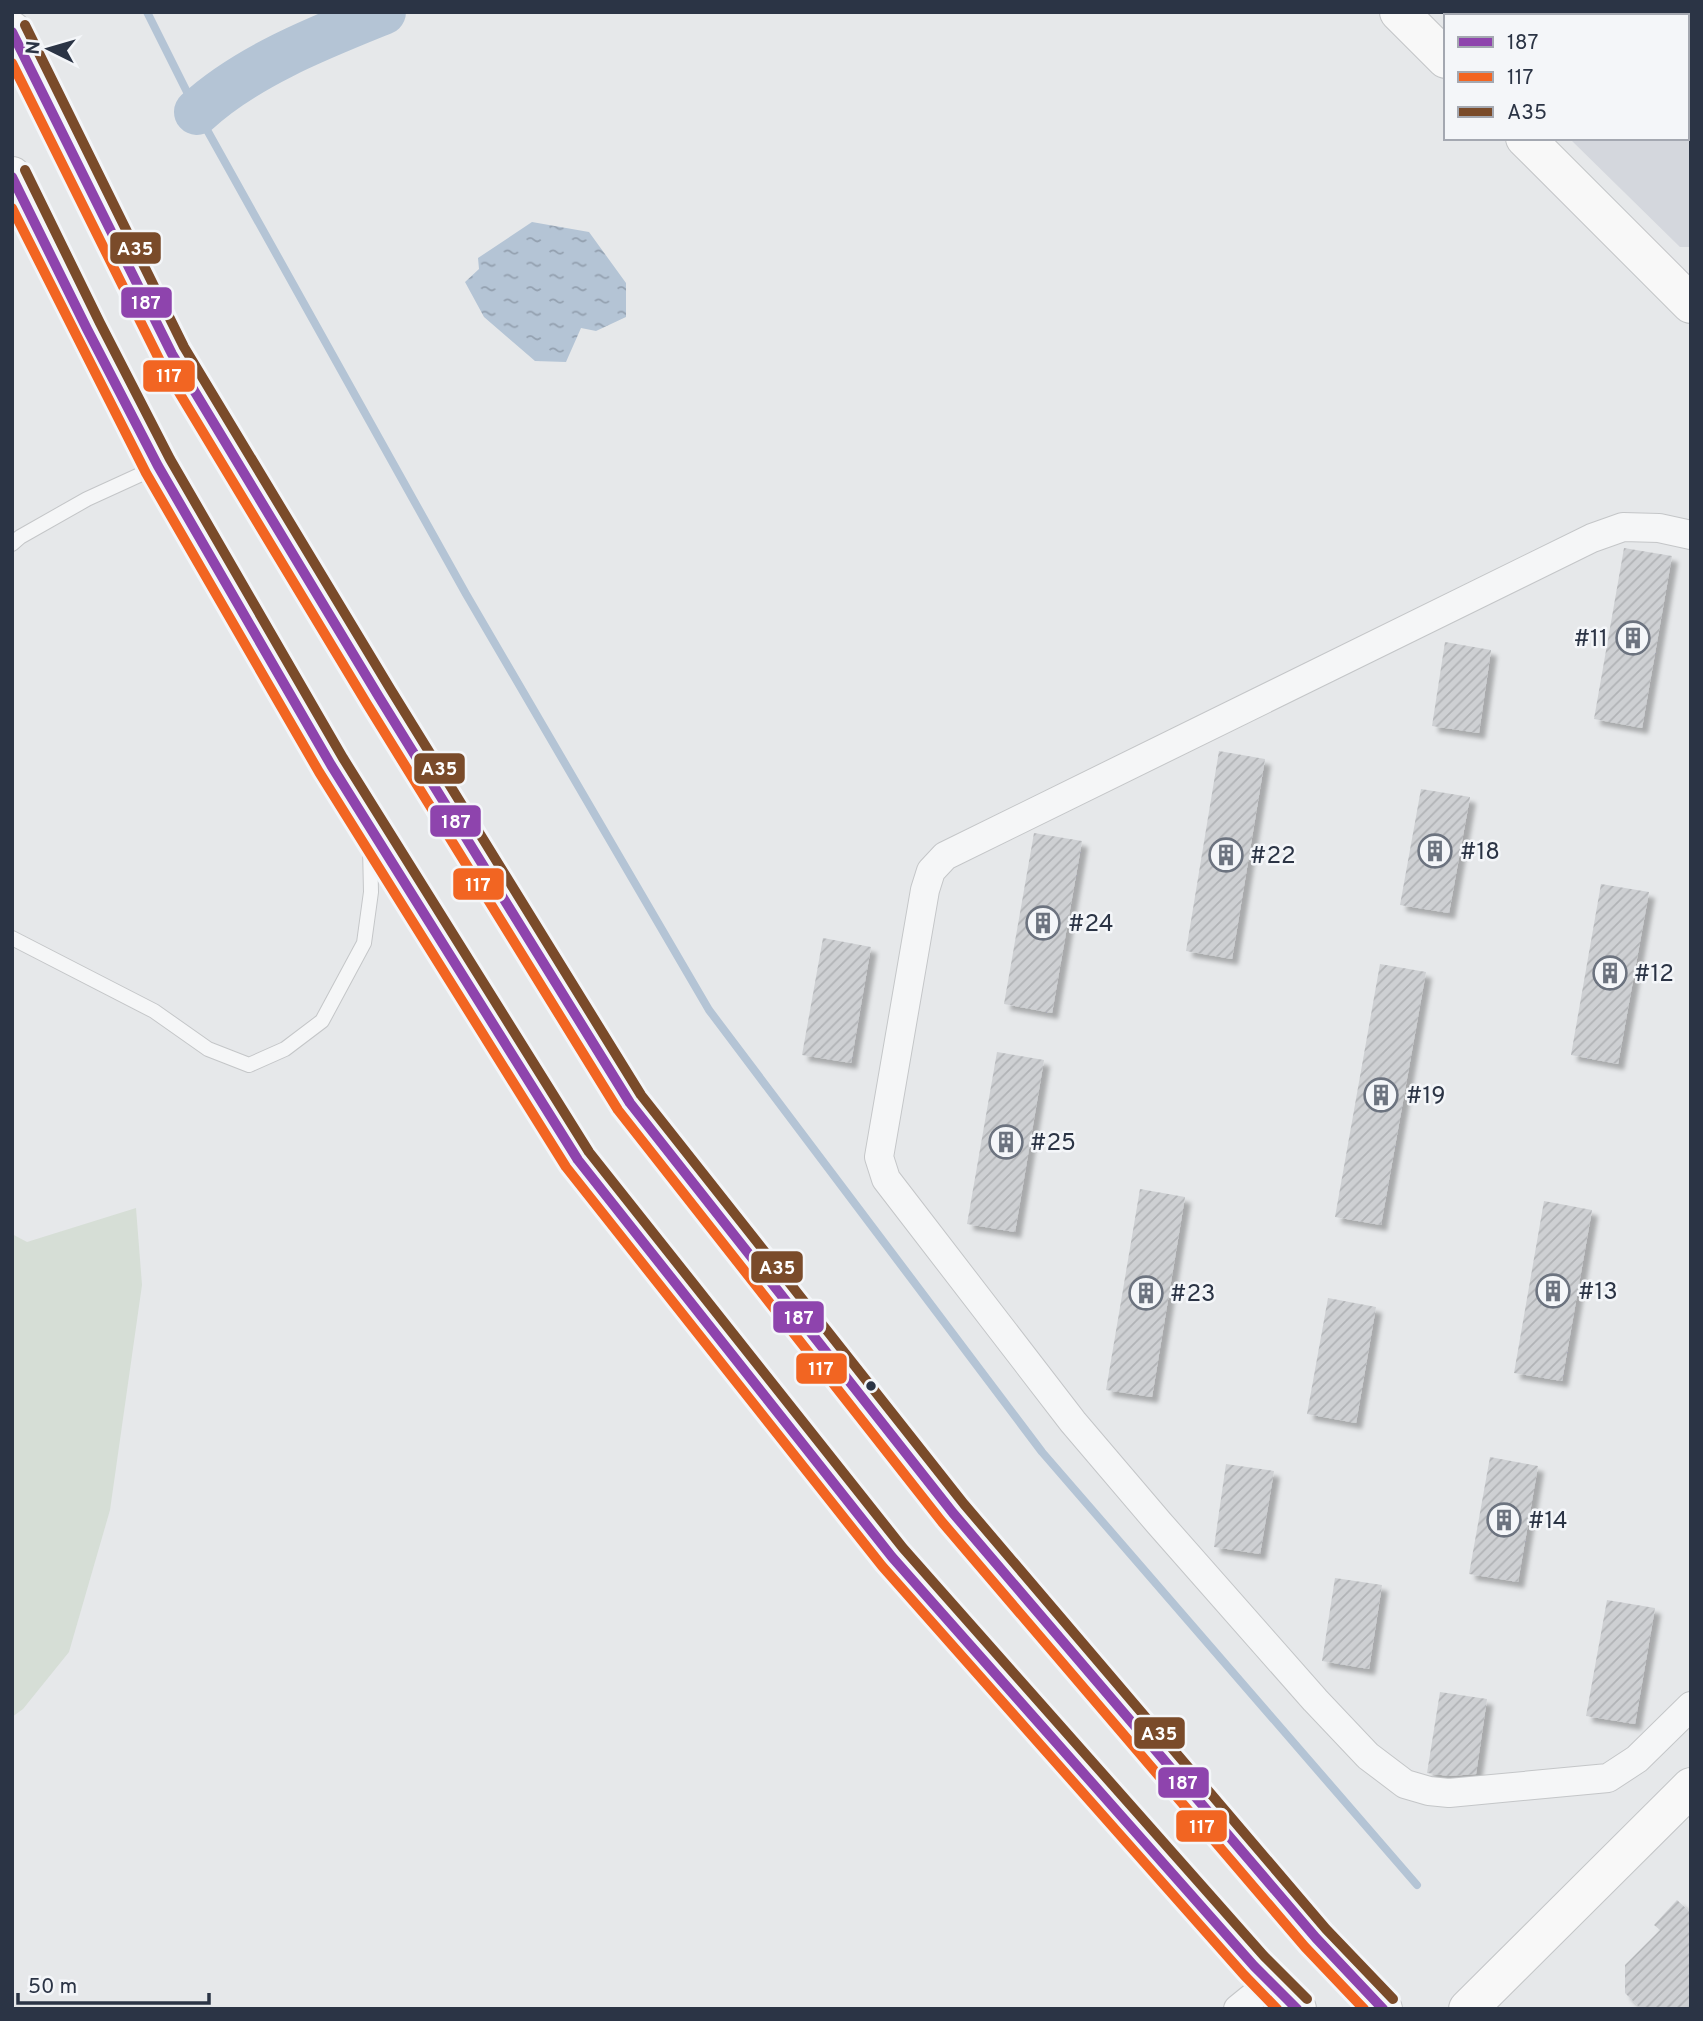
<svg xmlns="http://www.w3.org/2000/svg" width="1703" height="2021" viewBox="0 0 1703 2021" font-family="Overpass,sans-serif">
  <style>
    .built { fill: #d4d7dd }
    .green { fill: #d6ded6 }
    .water { fill: url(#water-ripples) }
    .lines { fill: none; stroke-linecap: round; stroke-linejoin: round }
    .stream { stroke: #b4c4d5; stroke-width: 8 }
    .river { stroke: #b4c4d5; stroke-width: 46 }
    .building { fill: url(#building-hatch); filter: url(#shadow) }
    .lane-casing { stroke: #c4c6c8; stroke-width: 16 }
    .street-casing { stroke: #c4c6c8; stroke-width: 30 }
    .secondary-casing { stroke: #c4c6c8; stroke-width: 40 }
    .lane { stroke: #f5f6f7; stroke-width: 14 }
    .street { stroke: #f5f6f7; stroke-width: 28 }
    .secondary { stroke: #f8f8f8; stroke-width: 38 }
    .bus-1-casing { stroke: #f4f6f9; stroke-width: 16 }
    .bus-2-casing { stroke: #f4f6f9; stroke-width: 16 }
    .bus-3-casing { stroke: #f4f6f9; stroke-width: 16 }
    .bus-1 { stroke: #8e44ad; stroke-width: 10 }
    .bus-2 { stroke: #f26522; stroke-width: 10 }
    .bus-3 { stroke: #7a4b2a; stroke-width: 10 }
    .bus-dot { fill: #2b3445; stroke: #f4f6f9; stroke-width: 2.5 }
    .labels { text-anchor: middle; stroke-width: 5; stroke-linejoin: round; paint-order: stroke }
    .poi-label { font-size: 24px; fill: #2b3445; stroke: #f4f6f9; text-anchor: start }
    .line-badge { stroke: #f4f6f9; stroke-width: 2.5 }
    .badge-label { font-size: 19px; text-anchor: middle; font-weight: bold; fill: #fff }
  </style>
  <defs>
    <pattern id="water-ripples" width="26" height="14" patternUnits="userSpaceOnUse" patternTransform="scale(1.75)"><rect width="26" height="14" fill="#b4c4d5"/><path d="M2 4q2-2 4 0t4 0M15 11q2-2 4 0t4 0" fill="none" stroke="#93a0af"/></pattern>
    <pattern id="building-hatch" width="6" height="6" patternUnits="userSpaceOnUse" patternTransform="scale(1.75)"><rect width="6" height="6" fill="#ced0d3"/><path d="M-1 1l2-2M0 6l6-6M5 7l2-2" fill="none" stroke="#b1b3b6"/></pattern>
    <filter id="shadow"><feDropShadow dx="6" dy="6" stdDeviation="2" flood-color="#0004"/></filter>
  </defs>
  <rect width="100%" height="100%" fill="#e6e8ea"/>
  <!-- built -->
  <path class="built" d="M1587,12H1691V247H1680L1569,138H1687V16H1584Z"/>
  <!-- green -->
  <path class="green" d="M136,1208L142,1285L110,1510L69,1652L23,1709L12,1717V1234L27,1242Z"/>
  <!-- water -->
  <path class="water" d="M532,222L589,232L626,283V317L596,331L581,328L566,362L535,361L484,317L465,282L479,269L478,258Z"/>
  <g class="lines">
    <!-- stream -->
    <path class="stream" d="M147,12L197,112L466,594L709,1010L1042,1452L1417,1885"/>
    <!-- river -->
    <path class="river" d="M197,112C247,66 321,37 383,12"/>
  </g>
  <!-- building -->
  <g class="building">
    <path d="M1624,548L1672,556L1642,728L1594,719Z"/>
    <path d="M1445,642L1491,650L1479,733L1432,726Z"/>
    <path d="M1219,751L1265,759L1232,959L1186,951Z"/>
    <path d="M1421,789L1470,797L1449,913L1400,905Z"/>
    <path d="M1034,833L1082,841L1052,1013L1004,1004Z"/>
    <path d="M1601,884L1649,892L1618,1064L1571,1055Z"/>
    <path d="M823,938L871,947L851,1063L802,1055Z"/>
    <path d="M1380,964L1426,972L1381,1225L1335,1217Z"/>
    <path d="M997,1052L1044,1060L1015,1232L967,1224Z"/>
    <path d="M1140,1189L1185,1197L1152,1397L1106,1390Z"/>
    <path d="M1544,1201L1592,1210L1562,1381L1514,1373Z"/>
    <path d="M1328,1298L1376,1307L1356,1423L1307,1414Z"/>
    <path d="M1490,1457L1538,1466L1518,1582L1469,1574Z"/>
    <path d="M1226,1464L1274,1471L1260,1554L1214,1547Z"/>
    <path d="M1335,1578L1382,1585L1369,1669L1322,1661Z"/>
    <path d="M1607,1600L1655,1608L1635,1724L1586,1716Z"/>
    <path d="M1440,1692L1487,1699L1476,1774L1449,1776L1427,1773Z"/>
    <path d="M1677,1900L1691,1913V2009H1641L1625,1993V1965L1660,1930L1654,1925Z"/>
  </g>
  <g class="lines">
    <defs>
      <g id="lane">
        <path d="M12,544L20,537L87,499L157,467"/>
        <path d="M12,938L154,1011L208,1049L249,1065L285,1049L322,1021L364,943L371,892L370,847"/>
      </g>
      <g id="street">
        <path d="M1501,12L1506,16"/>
        <path d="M1543,16L1547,12"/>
        <path d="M1691,535L1659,528L1623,527L1592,538L945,856L931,871L925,890L879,1157L886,1179L1073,1422L1159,1523L1315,1700L1368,1756L1405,1784L1429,1791L1449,1793L1608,1778L1637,1759L1691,1706"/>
        <path d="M1238,2009L1270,1983"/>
      </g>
      <g id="secondary">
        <path d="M1399,12L1446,59"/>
        <path d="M12,31L172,354L379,697L630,1103L953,1513L1316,1938L1383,2009"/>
        <path d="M1525,138L1691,304"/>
        <path d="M12,176L87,329L158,466L331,765L578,1160L892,1557L1254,1966L1297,2009"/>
        <path d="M1468,2009L1691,1787"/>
      </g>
    </defs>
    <!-- lane casing -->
    <use href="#lane" class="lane-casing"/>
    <!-- street casing -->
    <use href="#street" class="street-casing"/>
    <!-- secondary casing -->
    <use href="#secondary" class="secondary-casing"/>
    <!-- lane -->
    <use href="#lane" class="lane"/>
    <!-- street -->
    <use href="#street" class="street"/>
    <!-- secondary -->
    <use href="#secondary" class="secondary"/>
    <defs>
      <g id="bus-1">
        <path d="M12,32L172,354L379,697L630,1103L953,1513L1316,1938L1383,2009"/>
        <path d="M12,177L87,329L158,466L331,765L578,1160L892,1557L1254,1966L1297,2009"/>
      </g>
      <g id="bus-2">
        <path d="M12,63L160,361L367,704L618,1110L942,1522L1305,1947L1364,2009"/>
        <path d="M12,208L146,473L319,772L566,1167L882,1566L1244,1975L1277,2009"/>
      </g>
      <g id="bus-3">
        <path d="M25,25L184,347L391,690L641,1095L964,1504L1326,1929L1393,1999"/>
        <path d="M25,170L100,323L170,459L343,758L589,1152L903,1548L1264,1956L1307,1999"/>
      </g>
    </defs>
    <!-- bus-1 casing -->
    <use href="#bus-1" class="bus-1-casing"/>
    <!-- bus-2 casing -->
    <use href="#bus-2" class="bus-2-casing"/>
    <!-- bus-3 casing -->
    <use href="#bus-3" class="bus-3-casing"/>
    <!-- bus-1 -->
    <use href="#bus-1" class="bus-1"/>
    <!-- bus-2 -->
    <use href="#bus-2" class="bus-2"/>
    <!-- bus-3 -->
    <use href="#bus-3" class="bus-3"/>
  </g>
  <!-- icons -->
  <defs>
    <symbol id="building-ring" viewBox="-11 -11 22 22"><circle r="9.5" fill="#f4f6f9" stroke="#6c737f" stroke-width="1.5"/><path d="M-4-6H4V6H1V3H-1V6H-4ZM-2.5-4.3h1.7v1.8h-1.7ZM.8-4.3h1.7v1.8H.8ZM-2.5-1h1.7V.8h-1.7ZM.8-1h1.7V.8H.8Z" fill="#6c737f"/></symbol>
  </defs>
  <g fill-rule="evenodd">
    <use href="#building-ring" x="1614" y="619" width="38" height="38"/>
    <use href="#building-ring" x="1416" y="832" width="38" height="38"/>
    <use href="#building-ring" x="1207" y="836" width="38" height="38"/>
    <use href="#building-ring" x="1024" y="904" width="38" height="38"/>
    <use href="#building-ring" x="1591" y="954" width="38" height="38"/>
    <use href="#building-ring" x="1362" y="1076" width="38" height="38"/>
    <use href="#building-ring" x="987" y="1123" width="38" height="38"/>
    <use href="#building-ring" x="1534" y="1272" width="38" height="38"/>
    <use href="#building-ring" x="1127" y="1274" width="38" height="38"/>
    <use href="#building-ring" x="1485" y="1501" width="38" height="38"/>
  </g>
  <!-- markers -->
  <circle class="bus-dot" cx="871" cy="1386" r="6"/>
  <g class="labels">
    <!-- poi labels -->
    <g class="poi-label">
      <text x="1608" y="646" text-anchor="end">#11</text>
      <text x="1460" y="859">#18</text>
      <text x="1250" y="863">#22</text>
      <text x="1068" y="931">#24</text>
      <text x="1634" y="981">#12</text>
      <text x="1406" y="1103">#19</text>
      <text x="1030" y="1150">#25</text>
      <text x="1578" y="1299">#13</text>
      <text x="1170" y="1301">#23</text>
      <text x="1528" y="1528">#14</text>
    </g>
  </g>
  <g class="line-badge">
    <rect x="109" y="231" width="53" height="34" rx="7" fill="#7a4b2a"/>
    <rect x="120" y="286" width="53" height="33" rx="7" fill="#8e44ad"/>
    <rect x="142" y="359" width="54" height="34" rx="7" fill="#f26522"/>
    <rect x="413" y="752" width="53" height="33" rx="7" fill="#7a4b2a"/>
    <rect x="429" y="804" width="53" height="34" rx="7" fill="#8e44ad"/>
    <rect x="452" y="867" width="53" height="34" rx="7" fill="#f26522"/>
    <rect x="750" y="1250" width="54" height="34" rx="7" fill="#7a4b2a"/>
    <rect x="772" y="1300" width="53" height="34" rx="7" fill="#8e44ad"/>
    <rect x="795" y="1352" width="53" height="33" rx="7" fill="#f26522"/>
    <rect x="1133" y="1716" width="53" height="34" rx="7" fill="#7a4b2a"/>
    <rect x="1157" y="1766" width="53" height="33" rx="7" fill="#8e44ad"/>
    <rect x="1175" y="1809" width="53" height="34" rx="7" fill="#f26522"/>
  </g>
  <g class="badge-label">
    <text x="135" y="255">A35</text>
    <text x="146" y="309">187</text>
    <text x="169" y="382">117</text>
    <text x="439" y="775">A35</text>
    <text x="456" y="828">187</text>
    <text x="478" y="891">117</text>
    <text x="777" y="1274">A35</text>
    <text x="799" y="1324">187</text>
    <text x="821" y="1375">117</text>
    <text x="1159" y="1740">A35</text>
    <text x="1183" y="1789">187</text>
    <text x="1202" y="1833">117</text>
  </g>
  <!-- border -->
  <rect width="1703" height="2021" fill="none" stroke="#2b3445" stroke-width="28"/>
  <!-- legend -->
  <rect x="1444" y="14" width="245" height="126" fill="#f4f6f9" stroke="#a4a8b1" stroke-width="2"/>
  <rect x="1458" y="37" width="35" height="10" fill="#8e44ad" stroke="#a4a8b1" stroke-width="2"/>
  <text x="1507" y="49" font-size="21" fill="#2b3445">187</text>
  <rect x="1458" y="72" width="35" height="10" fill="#f26522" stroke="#a4a8b1" stroke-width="2"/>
  <text x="1507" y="84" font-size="21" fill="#2b3445">117</text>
  <rect x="1458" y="107" width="35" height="10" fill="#7a4b2a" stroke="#a4a8b1" stroke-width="2"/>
  <text x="1507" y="119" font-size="21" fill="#2b3445">A35</text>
  <!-- north arrow -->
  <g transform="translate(49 49) rotate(275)" stroke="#f4f6f9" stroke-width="5" paint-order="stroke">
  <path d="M0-5L12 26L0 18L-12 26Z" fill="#2b3445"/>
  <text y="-10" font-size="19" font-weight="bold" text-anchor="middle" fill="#2b3445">N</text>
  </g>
  <!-- scale -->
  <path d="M18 1993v10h191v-10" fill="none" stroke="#2b3445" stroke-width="3.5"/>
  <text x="28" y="1993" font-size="21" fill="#2b3445" stroke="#f4f6f9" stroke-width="5" paint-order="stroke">50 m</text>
</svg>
